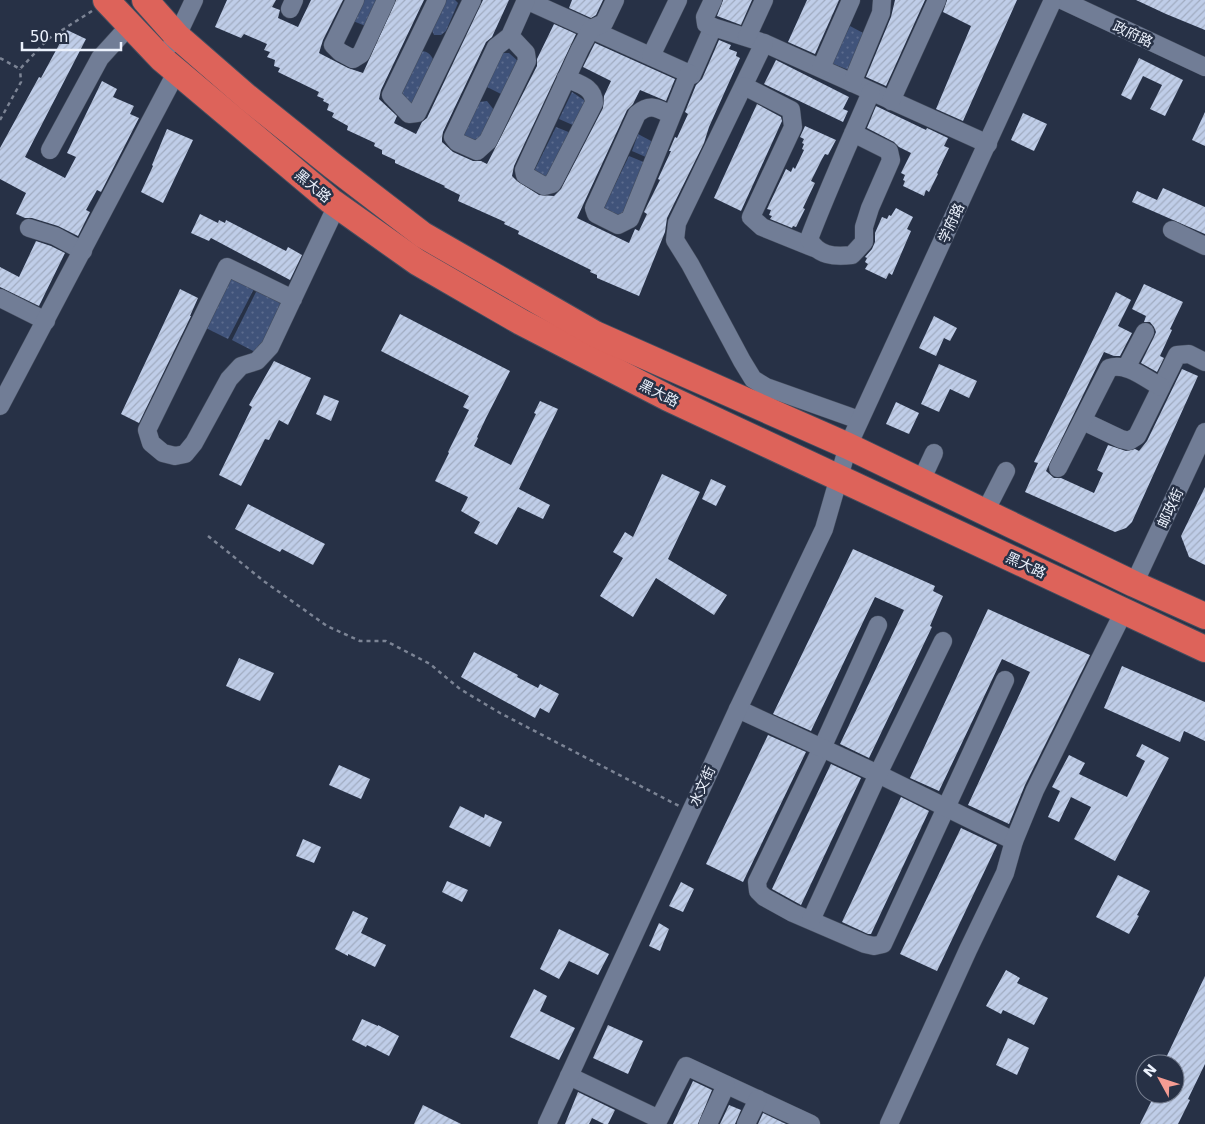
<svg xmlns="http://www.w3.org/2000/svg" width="1205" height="1124" viewBox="0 0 1205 1124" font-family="'DejaVu Sans','Noto Sans SC',sans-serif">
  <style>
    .grass { fill: url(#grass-dots) }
    .building { fill: url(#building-hatch) }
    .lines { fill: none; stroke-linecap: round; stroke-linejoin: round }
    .minor-casing { stroke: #444d5e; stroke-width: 19 }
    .highway-casing { stroke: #444d5e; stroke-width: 28 }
    .path { stroke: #7c8495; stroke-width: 2.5; stroke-dasharray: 4 4; stroke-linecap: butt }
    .minor { stroke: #717d96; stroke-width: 18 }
    .highway { stroke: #dd635a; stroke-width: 26 }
    .labels { text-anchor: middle; stroke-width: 5; stroke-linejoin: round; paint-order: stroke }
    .street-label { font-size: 14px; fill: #ecf2fd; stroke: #273146 }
  </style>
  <defs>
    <pattern id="grass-dots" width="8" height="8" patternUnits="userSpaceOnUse" patternTransform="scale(1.25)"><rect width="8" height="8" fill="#40537a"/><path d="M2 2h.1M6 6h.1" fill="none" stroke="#5c6c8e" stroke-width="1.8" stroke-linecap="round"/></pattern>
    <pattern id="building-hatch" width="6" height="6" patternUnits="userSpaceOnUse" patternTransform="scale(1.25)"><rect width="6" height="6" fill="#bfcde8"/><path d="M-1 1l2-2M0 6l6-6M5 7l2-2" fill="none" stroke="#a1acc1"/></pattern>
  </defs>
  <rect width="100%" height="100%" fill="#273146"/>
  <!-- grass -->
  <g class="grass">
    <path d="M362,0H380L368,27L353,21Z"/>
    <path d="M445,0H455L458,3L446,31L441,35H434L431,28Z"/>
    <path d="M850,26L865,34L851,71L831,63Z"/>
    <path d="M420,51C429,51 431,55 435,63L415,104L407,106L399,97Z"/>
    <path d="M500,53H509L518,61L503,95L485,86Z"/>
    <path d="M572,92L584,100L586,105L575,126L559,119Z"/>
    <path d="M487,101L494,110L481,139C472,141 469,140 463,134L479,102Z"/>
    <path d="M556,127L571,133L551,176L545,177L533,173Z"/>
    <path d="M638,134L653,142L648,158L632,151Z"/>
    <path d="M629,156L646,163L621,216L603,209Z"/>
    <path d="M233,277L255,287L228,339L204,327L228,280Z"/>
    <path d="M257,290L279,301L281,307L257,353L232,340Z"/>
  </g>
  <!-- building -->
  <g class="building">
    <path d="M227,0H276L272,7L280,10L278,18L298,27L311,0H343L323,40L319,53L348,68L363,73L396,0H424L381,90L379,99L397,116L394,123L416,134L422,122L427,118L483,0H509L492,37L486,42L443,132L442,138V142L453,152L473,161H481L487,164L537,66V59L554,24L576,34L514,166L512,176L517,181L539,195L554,196L561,189L603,108L604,96L611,81L583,67L595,43L675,79L666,101L640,90L633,104L627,110L577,218L629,243L635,229L639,231L647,214L644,212L660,180L658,179L671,151H669L675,137L677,138L688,114L685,112L696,85L702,79L719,40L731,45L729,49L737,52L736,56L740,58L709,127L704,143L667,218L665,232L639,296L597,278V275L590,272L591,270L518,234L519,231L504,224L505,222L458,201L460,195L444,187L445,186L395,163V160L382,154V150L374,146L375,143L347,130L348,126L332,117L334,113L327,110L329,104L323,101L324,99L317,96L319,92L278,72L280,68L274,66L275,60L267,57L270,52L264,50L267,44L244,34L241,38L215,27Z"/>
    <path d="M572,0H603L596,15L591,18L569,8Z"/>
    <path d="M723,0H752L741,25L717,16Z"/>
    <path d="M807,0H839L815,54L788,42Z"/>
    <path d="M895,0H925L886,86L866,77L891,17Z"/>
    <path d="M947,0H1017L963,121L936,109L971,26L943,12Z"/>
    <path d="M1136,0H1205V30L1166,14Z"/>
    <path d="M67,30L86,39L25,157L65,178L76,157L67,153L102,81L117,89L113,97L134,106L130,114L139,118L101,192L97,190L86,210L90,212L78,236L58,226L32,218H25L16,214L26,193L0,179V148L39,77L41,78Z"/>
    <path d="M1139,58L1183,80L1165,116L1150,109L1162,85L1143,76L1131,100L1121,95Z"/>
    <path d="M776,60L849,97L843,109L848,111L843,122L764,84Z"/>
    <path d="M757,104L781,117L782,121L741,211L714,198Z"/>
    <path d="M876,106L926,130L927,128L948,138L944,146L949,148L937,173L938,174L929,192L926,190L924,196L903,186L905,181L903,180L905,175L901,173L911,153L899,147L894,142L867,128Z"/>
    <path d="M1205,112V146L1192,140Z"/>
    <path d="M1023,113L1047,124L1034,151L1011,140Z"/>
    <path d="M805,126L836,140L828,155L825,154L822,159L811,181L815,183L803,208L805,209L796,227L793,226L792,228L770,219L772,216L769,215L771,210L767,209L786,169L791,172L793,167L795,169L804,150L802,149L804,144L802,143L804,139L800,137Z"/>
    <path d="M167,129L193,140L163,203L141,192L153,166L152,165Z"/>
    <path d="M1163,188L1205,207V234L1132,202L1137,191L1157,200Z"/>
    <path d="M896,208L913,217L907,229L911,231L892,275L889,273L886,279L865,269L868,264L865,262L867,258L865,257L872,249L875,242V233L882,217L887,219L889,215L891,216Z"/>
    <path d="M200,214L218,223L219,220L225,223L226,220L286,251L288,247L302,255L290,280L211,238L209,241L191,233Z"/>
    <path d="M36,241L51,246L65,253L39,306L0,287V267L19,277Z"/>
    <path d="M1144,284L1183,302L1170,329L1172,330L1160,356L1164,358L1157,372L1141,363L1154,337L1156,332L1154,327L1150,322H1144L1146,316L1132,309Z"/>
    <path d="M180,289L198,298L190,316H191L139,423L121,414Z"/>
    <path d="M1116,292L1131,300L1118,326L1132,333L1120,356H1114L1104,352L1046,471L1054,478H1061L1094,493L1103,473L1097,470L1108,445L1126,451L1135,449L1139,451L1147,441L1182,369L1198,376L1132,522L1126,528L1115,532L1025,492L1038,463L1034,462Z"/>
    <path d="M400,314L510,371L486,418L477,437L478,438L474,446L511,465L536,414L534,413L540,401L558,409L519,489L550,505L543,519L518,507L497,545L474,533L480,522L461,511L468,497L435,481L449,453L448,452L469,410L463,407L469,396L381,351Z"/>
    <path d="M934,316L957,328L950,341L944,338L936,356L919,348Z"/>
    <path d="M274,361L311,378L288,425L279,420L269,440L265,439L241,486L219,475L252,407L249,405Z"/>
    <path d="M939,364L977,381L969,398L950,389L939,412L921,404Z"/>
    <path d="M324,395L339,401L331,421L316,414Z"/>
    <path d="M896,402L919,413L909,434L886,424Z"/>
    <path d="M662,474L700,492L668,559L727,595L714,615L656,578L633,617L600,596L623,558L613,552L625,532L633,537Z"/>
    <path d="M711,479L726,486L716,506L702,499Z"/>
    <path d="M1205,487V565L1189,557L1181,536Z"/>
    <path d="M248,504L325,544L313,565L282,549L280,552L235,529Z"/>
    <path d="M853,549L935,586L933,591L943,596L930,626L932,627L869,758L840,744L904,610L875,597L811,731L773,714Z"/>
    <path d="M988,609L1090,655L1025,785L1009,824L968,805L1030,672L1002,659L939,791L910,778Z"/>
    <path d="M474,652L518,675L517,677L538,688L540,684L559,694L549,713L540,708L535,718L461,677Z"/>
    <path d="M239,658L274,673L260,701L226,686Z"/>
    <path d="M1122,666L1205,702V741L1184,731L1180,742L1104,708Z"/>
    <path d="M768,735L806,752L743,882L706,864Z"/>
    <path d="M1142,744L1169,758L1115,861L1074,839L1091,807L1071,797L1059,822L1048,817L1060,791L1052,787L1069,755L1085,763L1079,774L1127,797L1145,761L1136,756Z"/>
    <path d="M831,764L861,778L801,905L772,889Z"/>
    <path d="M339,765L370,779L361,799L329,785Z"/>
    <path d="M901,797L929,811L871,934H868L842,922Z"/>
    <path d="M460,806L484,818L485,814L502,822L490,847L449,827Z"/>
    <path d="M961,828L997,845L937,971L900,954Z"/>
    <path d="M303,839L321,847L314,863L296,856Z"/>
    <path d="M1118,875L1150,891L1137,915L1139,916L1129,934L1096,917Z"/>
    <path d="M447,881L468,890L462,902L442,892Z"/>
    <path d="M681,882L694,889L683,912L669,906Z"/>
    <path d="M353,911L368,918L361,933L386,945L375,967L348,954V956L335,949Z"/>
    <path d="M659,923L669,929L660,951L649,946Z"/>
    <path d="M559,929L609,954L598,975L569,961L559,979L540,969Z"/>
    <path d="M1006,970L1020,978L1017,983L1048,998L1034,1025L1003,1010L1001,1014L986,1006Z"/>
    <path d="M1205,976V1064L1188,1099L1190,1100L1178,1124H1140L1155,1094H1175V1064H1163Z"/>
    <path d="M534,989L547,996L540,1011L575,1028L559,1060L510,1037Z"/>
    <path d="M362,1019L378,1026V1025L399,1036L389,1056L367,1045L366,1047L352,1040Z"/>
    <path d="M608,1025L643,1041L628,1074L593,1058Z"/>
    <path d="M1008,1038L1029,1048L1017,1075L996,1065Z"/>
    <path d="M693,1081L712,1090L698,1124H673Z"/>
    <path d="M578,1092L615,1110L608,1124H604L592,1118L589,1124H565Z"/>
    <path d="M423,1105L461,1124H414Z"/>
    <path d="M729,1105L741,1110L735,1124H720Z"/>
    <path d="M763,1113L786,1124H758Z"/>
  </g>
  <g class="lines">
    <defs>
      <g id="minor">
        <path d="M355,0L333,45L340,52L353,59L361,54L386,0"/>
        <path d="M437,0L391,95L409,114L417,113L472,0"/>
        <path d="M526,0L692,75L713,27L764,43L988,144"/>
        <path d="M713,0L705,17L706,24L713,27"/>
        <path d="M1062,0L1205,67"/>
        <path d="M290,9L294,0"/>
        <path d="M510,36L526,53L527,61L488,141L477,151L457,142L453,137L496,47L510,36L526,0"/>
        <path d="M747,37L764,0"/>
        <path d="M764,43L677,223L675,240L690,264L742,361L753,379L766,387L859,420"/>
        <path d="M172,44L177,36L194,0"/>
        <path d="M651,56L678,0"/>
        <path d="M821,68L851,0"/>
        <path d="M566,78C579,84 594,87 594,103L555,179L552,184L544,186L525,175L524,170L580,49L591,29L604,23L615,0"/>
        <path d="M852,83L881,13L882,0"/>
        <path d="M744,86L791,110L793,127L751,217L762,227L814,248"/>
        <path d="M891,101L937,0"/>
        <path d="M672,115C658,109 651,102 637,114L594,208L596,214L618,225L630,219L689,73"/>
        <path d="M853,133L889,151L891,160L870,208L864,227V242L852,255C834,257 818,256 809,239C828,189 850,141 871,92"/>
        <path d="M50,150L100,58L130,25"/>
        <path d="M29,228L55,236L83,251"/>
        <path d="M1172,230L1205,246"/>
        <path d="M0,298L46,321"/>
        <path d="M293,299L227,267L147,430L151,443L163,453L175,456L185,454L194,443L229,379L241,366L257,361L270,347L337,205"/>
        <path d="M1126,368L1145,332"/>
        <path d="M0,406L177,71"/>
        <path d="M1083,421L1121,439L1129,441L1137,436L1177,355L1189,354L1205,362"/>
        <path d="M1058,468L1109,368C1127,362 1146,379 1161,387"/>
        <path d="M921,481L934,453"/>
        <path d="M985,512L1006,471"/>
        <path d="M1134,584L1205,432"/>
        <path d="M878,625L822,748L757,882L758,891L764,897L793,913L865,944L874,946L883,944L1005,680"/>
        <path d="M738,709L878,774L1014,841"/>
        <path d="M811,920L878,774L943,641"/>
        <path d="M569,1076L659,1119L686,1066L811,1124"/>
        <path d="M547,1124L738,709L824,529L848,446L1053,0"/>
        <path d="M708,1124L726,1085"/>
        <path d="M746,1124L758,1099"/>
        <path d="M889,1124L968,950L1005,873L1014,841L1035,790L1124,611"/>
      </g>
      <g id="highway">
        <path d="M106,0L162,59L331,201L417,262L521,322L668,398L1205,649"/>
        <path d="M145,0L177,36L247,97L333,166L423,235L595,334L848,446L1134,584L1205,616"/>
      </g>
    </defs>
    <!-- minor casing -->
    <use href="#minor" class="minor-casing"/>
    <!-- highway casing -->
    <use href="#highway" class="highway-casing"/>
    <!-- path -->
    <g class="path">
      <path d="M0,58L20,69L48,39L92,11"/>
      <path d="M0,120L21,82L20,69"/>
      <path d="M208,536L265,582L327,626L360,641H386L430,664L460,689L500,713L679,806"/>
    </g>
    <!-- minor -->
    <use href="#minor" class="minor"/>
    <!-- highway -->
    <use href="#highway" class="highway"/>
  </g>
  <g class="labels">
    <!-- street labels -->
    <g class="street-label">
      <text transform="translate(1133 34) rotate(25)" y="5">政府路</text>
      <text transform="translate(313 186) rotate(40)" y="5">黑大路</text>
      <text transform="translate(951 223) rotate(-65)" y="5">学府路</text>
      <text transform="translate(659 393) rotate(27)" y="5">黑大路</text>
      <text transform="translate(1170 508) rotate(-65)" y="5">邮政街</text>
      <text transform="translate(1026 565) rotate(25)" y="5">黑大路</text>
      <text transform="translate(702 786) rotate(-65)" y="5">水文街</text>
    </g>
  </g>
  <!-- north arrow -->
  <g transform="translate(1160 1079) rotate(310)"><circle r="24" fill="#273146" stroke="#767e8f"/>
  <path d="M0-4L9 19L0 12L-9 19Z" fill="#f59c93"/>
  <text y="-8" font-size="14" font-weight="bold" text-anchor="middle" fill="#ecf2fd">N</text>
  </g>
  <!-- scale -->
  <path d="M22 42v8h99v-8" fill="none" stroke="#ecf2fd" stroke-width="2.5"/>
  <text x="30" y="42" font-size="15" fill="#ecf2fd" stroke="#273146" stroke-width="4" paint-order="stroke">50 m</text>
</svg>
